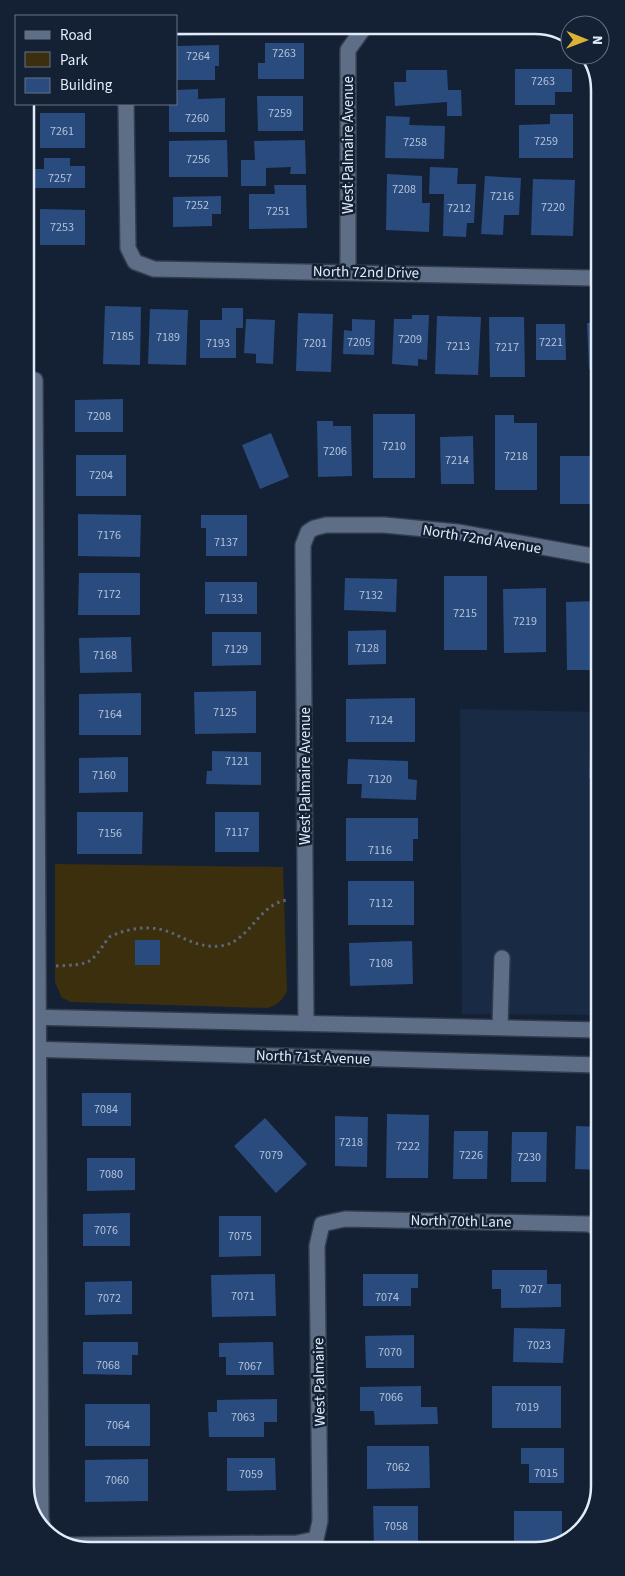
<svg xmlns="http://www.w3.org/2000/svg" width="625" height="1576" viewBox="0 0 625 1576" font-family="'Source Sans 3',sans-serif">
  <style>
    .built { fill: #192a44 }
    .green { fill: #3b2f0d }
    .building { fill: #2a4b7d }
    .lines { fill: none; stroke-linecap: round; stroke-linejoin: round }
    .minor-casing { stroke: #333c4d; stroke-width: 18 }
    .path { stroke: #5b6779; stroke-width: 3; stroke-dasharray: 2.5 4; stroke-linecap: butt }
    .minor { stroke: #5e6e87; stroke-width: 15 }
    .labels { text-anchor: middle; stroke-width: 5; stroke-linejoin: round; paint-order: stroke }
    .number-label { font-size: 12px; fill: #b3c3da }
    .street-label { font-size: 15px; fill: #e1ebf9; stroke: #142135 }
    .rim { fill: none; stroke: #e1ebf9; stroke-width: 2.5 }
  </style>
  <rect width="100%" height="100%" fill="#142135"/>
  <!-- built -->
  <path class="built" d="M460,709L598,712L599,1015L462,1014Z"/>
  <!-- green -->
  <path class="green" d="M55,864L283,867L287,992C281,1001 278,1005 267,1008L71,1002L62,998L55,982Z"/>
  <!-- building -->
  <g class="building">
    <path d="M176,25H210L211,35L176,36Z"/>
    <rect x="252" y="25" width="52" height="9"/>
    <path d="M265,43H304V79H258V63H265Z"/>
    <path d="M219,45V66H215V80H176V46Z"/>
    <path d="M515,69H572V92H555V105H515Z"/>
    <path d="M406,70H447L448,90H461L462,116H447V102L395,106L394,82H406Z"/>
    <path d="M198,89V99L225,98V132H169V104H176V90Z"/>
    <path d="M257,96H303V131H258Z"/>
    <rect x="40" y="113" width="45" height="35"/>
    <path d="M550,114H573V158H519V125L550,124Z"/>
    <path d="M386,116L410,117L409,125L445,126L444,159L385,158Z"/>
    <path d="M227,140L228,177H169V141Z"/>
    <path d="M305,140L306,174H290L291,167L266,168V186H241V160H255L254,141Z"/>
    <path d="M44,158H70V166H85V188H35V169H44Z"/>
    <path d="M430,167L458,168L457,184H476L474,223H467L466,237L443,236L444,194H429Z"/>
    <path d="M387,174L422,176V203H430L429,232L386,230Z"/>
    <path d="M485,176L521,178L519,215H504L503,235L481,234Z"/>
    <path d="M533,179L575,180L573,236L531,235Z"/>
    <path d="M274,185H306L307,228L249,229V194H275Z"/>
    <path d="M221,196V214H212V226L173,227V197Z"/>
    <path d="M40,209L85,210V245H40Z"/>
    <path d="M105,306L141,307L140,365L103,364Z"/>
    <path d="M222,308H243V328H236V358H200V320H222Z"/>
    <path d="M150,309L188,310L186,365L148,364Z"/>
    <path d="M298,313L333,314L331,372L296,371Z"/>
    <path d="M412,315H429L427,360L418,359V366L392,364L394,319H412Z"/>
    <path d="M437,316L481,317L478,375L435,374Z"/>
    <path d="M489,317H524L525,377H490Z"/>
    <path d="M246,319L275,320L273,364L256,363V354L244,353Z"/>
    <path d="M352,319L375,320L374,355L343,354L344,330L352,331Z"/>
    <path d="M587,323H597V369H589Z"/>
    <path d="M536,324H565L566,360H536Z"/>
    <path d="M123,399V432H75V400Z"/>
    <rect x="373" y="414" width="42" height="64"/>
    <path d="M495,415H514V423H537V490H495Z"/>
    <path d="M317,421H333V426H351L352,476L318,477Z"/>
    <path d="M271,433L289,477L260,489L242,445Z"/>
    <path d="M473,436L474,484H441L440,437Z"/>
    <rect x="76" y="455" width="50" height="41"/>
    <path d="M560,456H593L594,504H560Z"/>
    <path d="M78,514L141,515L140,557L78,556Z"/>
    <path d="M201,515H247V556H206V528H201Z"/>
    <path d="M79,573H140V615H78Z"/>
    <rect x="444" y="576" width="43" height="74"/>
    <path d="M345,578L397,579L396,612L344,610Z"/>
    <rect x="205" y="582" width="52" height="32"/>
    <path d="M546,588V652L504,653L503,589Z"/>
    <path d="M598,601V670H567L566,602Z"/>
    <path d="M386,630V664L348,665V631Z"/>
    <path d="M212,632H261V665L212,666Z"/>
    <path d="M131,637L132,672L80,673L79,638Z"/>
    <path d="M256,691V733L195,734L194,692Z"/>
    <path d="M141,693V735H79V694Z"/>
    <path d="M415,698V742H346V699Z"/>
    <path d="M212,751L261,752V785L206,784L207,771H212Z"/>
    <path d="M590,756H598V778H589Z"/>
    <path d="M128,757V792L79,793V758Z"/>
    <path d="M348,759L408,761V779L417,780L416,800L361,798L362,784H347Z"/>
    <path d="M77,812H143L142,854H77Z"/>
    <rect x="215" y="812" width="44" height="40"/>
    <path d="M346,818H418V839H413V861H346Z"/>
    <rect x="348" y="881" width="66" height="44"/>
    <rect x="135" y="940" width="25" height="25"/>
    <path d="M412,941L413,984L350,986L349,943Z"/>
    <rect x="82" y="1093" width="49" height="33"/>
    <path d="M387,1114L429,1115L428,1178H386Z"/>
    <path d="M335,1116L368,1117L367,1167L335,1166Z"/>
    <path d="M265,1118L307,1164L276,1193L234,1146Z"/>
    <path d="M576,1126L599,1127V1170L575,1169Z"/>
    <path d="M454,1131H488L487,1179H453Z"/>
    <path d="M512,1132H547L546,1182H511Z"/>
    <path d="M87,1158H135V1190L87,1191Z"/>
    <path d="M130,1213V1246H83V1214Z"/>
    <path d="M219,1216H261V1256L219,1257Z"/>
    <path d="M492,1270H547V1284H561V1307L501,1308V1289H492Z"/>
    <path d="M275,1274L276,1316L212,1317L211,1275Z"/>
    <path d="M363,1274H418V1288H411V1306H363Z"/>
    <path d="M132,1281V1314L85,1315V1282Z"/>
    <path d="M514,1328L565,1329L563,1363L513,1362Z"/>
    <path d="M414,1335V1368H366L365,1336Z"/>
    <path d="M83,1342H138V1355H132V1375L83,1374Z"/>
    <path d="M273,1342L274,1375H226V1357H219V1343Z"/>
    <path d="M421,1386V1407H437L438,1424L375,1425L374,1411H360V1387Z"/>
    <rect x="492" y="1386" width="69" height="42"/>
    <path d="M277,1399V1422H264V1437H209L208,1412H217V1400Z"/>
    <rect x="85" y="1404" width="65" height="42"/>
    <path d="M367,1446H429L430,1488L367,1489Z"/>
    <path d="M521,1448H564V1483H529V1464H521Z"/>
    <path d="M227,1458H275L276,1490L227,1491Z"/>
    <path d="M148,1459V1501L85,1502V1460Z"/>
    <path d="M373,1506H418V1546H374Z"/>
    <rect x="514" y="1511" width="48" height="32"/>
  </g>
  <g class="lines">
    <defs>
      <g id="minor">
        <path d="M126,104L128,248L135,262L154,269L592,278L597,276"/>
        <path d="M348,271V50L366,25"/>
        <path d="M35,380L41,1518L43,1528"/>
        <path d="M27,1017L599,1030"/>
        <path d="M306,1021L303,559V545L308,532L314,528L326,525H384L458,532L598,557"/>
        <path d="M500,1027L502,958"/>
        <path d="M27,1049L599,1065"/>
        <path d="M68,1545L297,1543L316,1539L320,1521L317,1246L322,1224L345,1219L589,1224L599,1229"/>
      </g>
    </defs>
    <!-- minor casing -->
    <use href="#minor" class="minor-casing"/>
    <!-- path -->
    <path class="path" d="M56,966C91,964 89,966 109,937C128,928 151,924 172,933C187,940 202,948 220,946C250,943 258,903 288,900"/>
    <!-- minor -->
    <use href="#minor" class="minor"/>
  </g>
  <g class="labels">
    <!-- number labels -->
    <g class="number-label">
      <text x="284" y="57">7263</text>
      <text x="198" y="60">7264</text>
      <text x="543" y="85">7263</text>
      <text x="280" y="117">7259</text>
      <text x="197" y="122">7260</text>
      <text x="62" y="135">7261</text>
      <text x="546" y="145">7259</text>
      <text x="415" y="146">7258</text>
      <text x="198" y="163">7256</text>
      <text x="60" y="182">7257</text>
      <text x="404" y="193">7208</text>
      <text x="502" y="200">7216</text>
      <text x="197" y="209">7252</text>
      <text x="553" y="211">7220</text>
      <text x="459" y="212">7212</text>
      <text x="278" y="215">7251</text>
      <text x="62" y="231">7253</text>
      <text x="122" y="340">7185</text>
      <text x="168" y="341">7189</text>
      <text x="410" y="343">7209</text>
      <text x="359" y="346">7205</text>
      <text x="551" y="346">7221</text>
      <text x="218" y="347">7193</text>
      <text x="315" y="347">7201</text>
      <text x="458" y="350">7213</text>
      <text x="507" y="351">7217</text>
      <text x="99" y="420">7208</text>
      <text x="394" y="450">7210</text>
      <text x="335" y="455">7206</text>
      <text x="516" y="460">7218</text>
      <text x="457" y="464">7214</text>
      <text x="101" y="479">7204</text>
      <text x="109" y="539">7176</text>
      <text x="226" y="546">7137</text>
      <text x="109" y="598">7172</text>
      <text x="371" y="599">7132</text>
      <text x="231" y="602">7133</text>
      <text x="465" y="617">7215</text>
      <text x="525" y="625">7219</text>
      <text x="367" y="652">7128</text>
      <text x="236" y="653">7129</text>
      <text x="105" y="659">7168</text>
      <text x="225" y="716">7125</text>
      <text x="110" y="718">7164</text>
      <text x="381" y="724">7124</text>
      <text x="237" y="765">7121</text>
      <text x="104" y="779">7160</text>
      <text x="380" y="783">7120</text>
      <text x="237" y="836">7117</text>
      <text x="110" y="837">7156</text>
      <text x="380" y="854">7116</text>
      <text x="381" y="907">7112</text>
      <text x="381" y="967">7108</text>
      <text x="106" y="1113">7084</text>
      <text x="351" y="1146">7218</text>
      <text x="408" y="1150">7222</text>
      <text x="271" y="1159">7079</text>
      <text x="471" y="1159">7226</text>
      <text x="529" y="1161">7230</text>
      <text x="111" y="1178">7080</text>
      <text x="106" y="1234">7076</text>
      <text x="240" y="1240">7075</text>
      <text x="531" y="1293">7027</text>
      <text x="243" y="1300">7071</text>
      <text x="387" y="1301">7074</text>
      <text x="109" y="1302">7072</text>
      <text x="539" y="1349">7023</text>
      <text x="390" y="1356">7070</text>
      <text x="108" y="1369">7068</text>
      <text x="250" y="1370">7067</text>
      <text x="391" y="1401">7066</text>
      <text x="527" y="1411">7019</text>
      <text x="243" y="1421">7063</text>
      <text x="118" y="1429">7064</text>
      <text x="398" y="1471">7062</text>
      <text x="546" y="1477">7015</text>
      <text x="251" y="1478">7059</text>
      <text x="117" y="1484">7060</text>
      <text x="396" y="1530">7058</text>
    </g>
    <!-- street labels -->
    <g class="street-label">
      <text transform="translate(348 145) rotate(-90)" y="5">West Palmaire Avenue</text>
      <text transform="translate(366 272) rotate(1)" y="5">North 72nd Drive</text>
      <text transform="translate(482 539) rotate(9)" y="5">North 72nd Avenue</text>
      <text transform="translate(305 776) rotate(-90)" y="5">West Palmaire Avenue</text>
      <text transform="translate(313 1057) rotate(2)" y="5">North 71st Avenue</text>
      <text transform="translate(461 1221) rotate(1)" y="5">North 70th Lane</text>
      <text transform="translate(319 1382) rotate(-91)" y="5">West Palmaire</text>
    </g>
  </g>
  <!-- crop -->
  <path d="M0 0H625V1576H0ZM90 34H535A56 56 0 0 1 591 90V1486A56 56 0 0 1 535 1542H90A56 56 0 0 1 34 1486V90A56 56 0 0 1 90 34Z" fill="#142135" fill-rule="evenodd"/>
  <path class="rim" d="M90 34H535A56 56 0 0 1 591 90V1486A56 56 0 0 1 535 1542H90A56 56 0 0 1 34 1486V90A56 56 0 0 1 90 34Z"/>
  <!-- legend -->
  <rect x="15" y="15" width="162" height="90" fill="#142135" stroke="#667283"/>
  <rect x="25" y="31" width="25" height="8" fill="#5e6e87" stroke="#667283"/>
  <text x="60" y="40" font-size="15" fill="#e1ebf9">Road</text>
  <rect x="25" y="52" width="25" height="15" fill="#3b2f0d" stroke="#667283"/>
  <text x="60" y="65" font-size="15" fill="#e1ebf9">Park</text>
  <rect x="25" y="78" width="25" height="15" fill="#2a4b7d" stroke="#667283"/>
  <text x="60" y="90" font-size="15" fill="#e1ebf9">Building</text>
  <!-- north arrow -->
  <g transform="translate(585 40) rotate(91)"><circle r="24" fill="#142135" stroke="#667283"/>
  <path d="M0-4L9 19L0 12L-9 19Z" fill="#dab333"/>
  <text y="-8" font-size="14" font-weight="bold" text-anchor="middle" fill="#e1ebf9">N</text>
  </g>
</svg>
